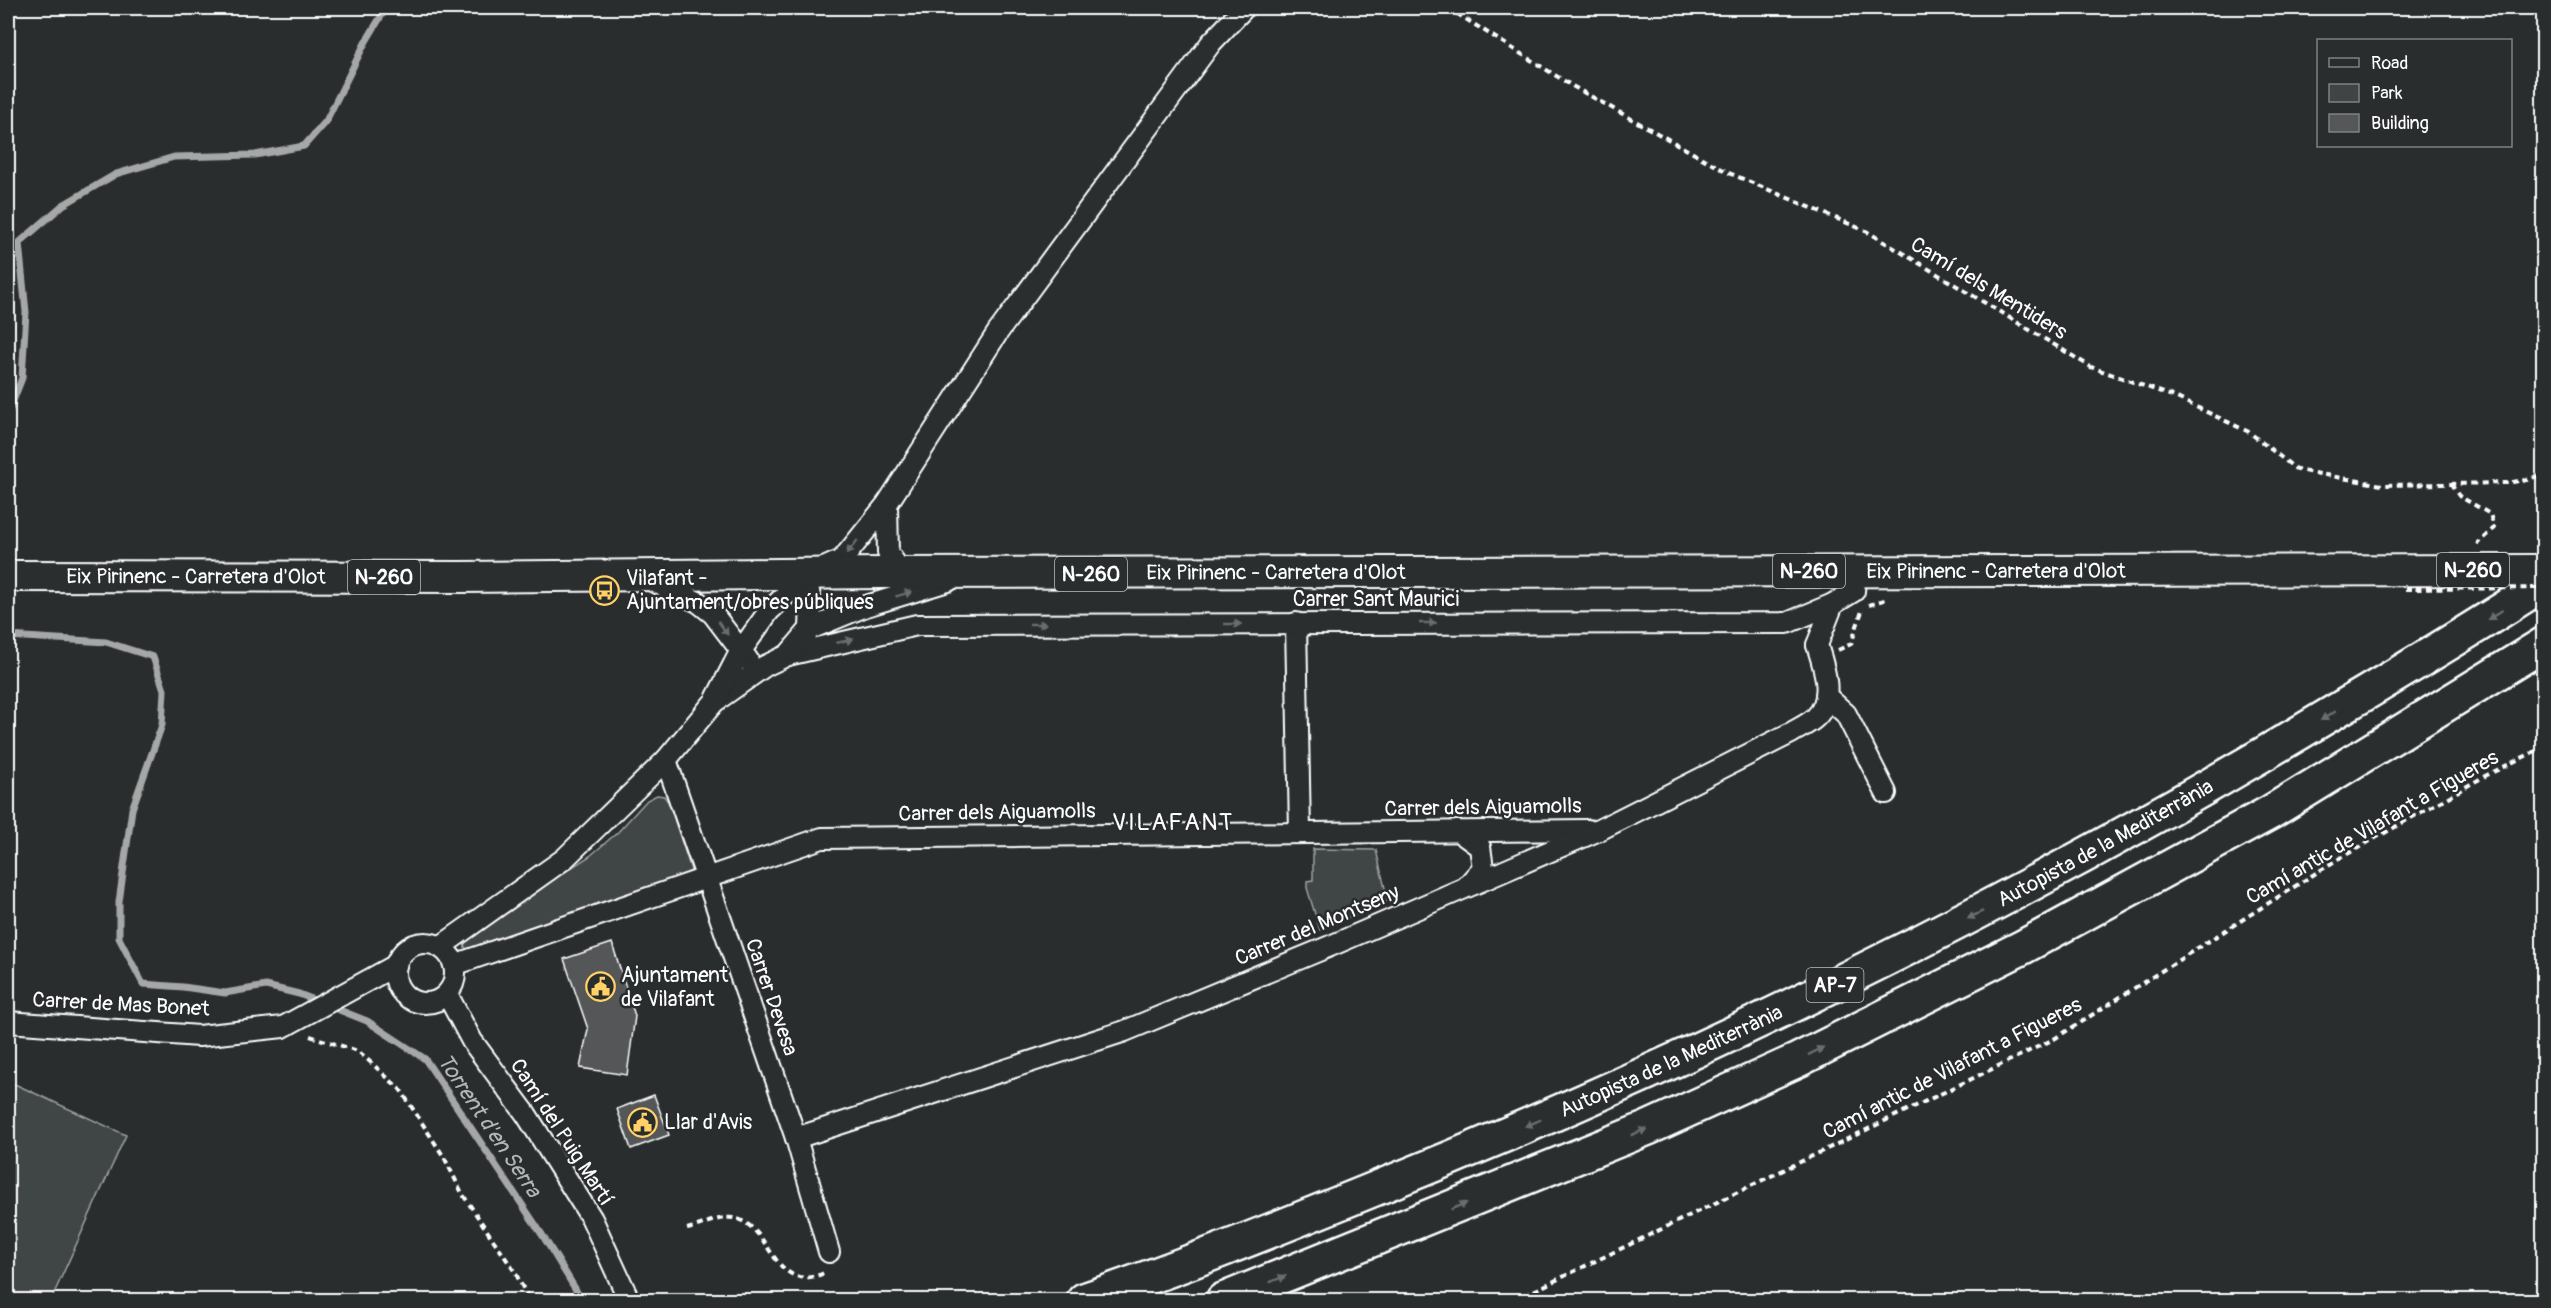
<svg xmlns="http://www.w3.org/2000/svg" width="2551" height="1308" viewBox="0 0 2551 1308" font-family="Pangolin,sans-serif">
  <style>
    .green { fill: #414445; stroke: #a0a2a2; stroke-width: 1.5 }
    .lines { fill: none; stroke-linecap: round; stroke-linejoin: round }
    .stream { stroke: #a6a7a7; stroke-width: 7 }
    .building { fill: #555758; stroke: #fff; stroke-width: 1.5 }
    .minor-casing { stroke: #fff; stroke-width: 24 }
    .primary-casing { stroke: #fff; stroke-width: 34 }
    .motorway-casing { stroke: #fff; stroke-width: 38 }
    .path { stroke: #fff; stroke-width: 4; stroke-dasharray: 6 4.5; stroke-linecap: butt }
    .minor { stroke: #2a2d2e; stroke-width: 20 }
    .primary { stroke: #2a2d2e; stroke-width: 30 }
    .motorway { stroke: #2a2d2e; stroke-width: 33 }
    .path-bridge { stroke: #fff; stroke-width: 4; stroke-dasharray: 6 4.5; stroke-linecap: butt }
    .oneway { fill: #6a6c6d }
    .labels { text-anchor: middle; stroke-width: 5; stroke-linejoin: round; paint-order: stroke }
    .shield { fill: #2a2d2e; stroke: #bfc0c0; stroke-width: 1.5 }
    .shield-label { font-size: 20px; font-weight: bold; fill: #fff }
    .street-label { font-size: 21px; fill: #fff; stroke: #2a2d2e }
    .poi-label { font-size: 21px; fill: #fff; stroke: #2a2d2e; text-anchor: start }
    .water-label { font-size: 22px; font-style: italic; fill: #b4b6b6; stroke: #2a2d2e }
    .quarter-label { font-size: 24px; letter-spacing: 1.5px; fill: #fff; stroke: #2a2d2e }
  </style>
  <rect width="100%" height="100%" fill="#2a2d2e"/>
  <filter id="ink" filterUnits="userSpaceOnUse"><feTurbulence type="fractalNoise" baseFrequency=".0167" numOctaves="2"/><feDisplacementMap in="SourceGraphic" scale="12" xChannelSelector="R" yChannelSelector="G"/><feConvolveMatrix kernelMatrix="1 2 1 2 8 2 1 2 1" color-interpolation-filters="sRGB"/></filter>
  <g filter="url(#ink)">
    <!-- green -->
    <g class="green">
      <path d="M657,795L664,796L669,803L691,870L687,877L470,950L465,948L464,940L469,933L590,856L618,832L647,800Z"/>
      <path d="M1313,849L1376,850L1388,901L1320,930L1307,888V881L1313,880Z"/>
      <path d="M8,1081L126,1135L51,1300H8Z"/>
    </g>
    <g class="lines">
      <!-- stream -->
      <g class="stream">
        <path d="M8,414L22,378L26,312L19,243L63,205L116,174L174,157L255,155L304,146L326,121L365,43L386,8"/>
        <path d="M8,636L106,642L153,657L164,690L162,725L132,809L119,902V938L143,984L183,987L225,993L266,986L299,994L367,1021L425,1059L543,1236L576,1290L580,1300"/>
      </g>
    </g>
    <!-- building -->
    <g class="building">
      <path d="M612,943L635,1016L627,1075L580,1068L588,1029L564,959Z"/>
      <path d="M654,1095L669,1135L631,1149L617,1109Z"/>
    </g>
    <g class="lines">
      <defs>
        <g id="minor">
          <path d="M887,504L888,553L902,573"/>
          <path d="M806,576L811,602L810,629"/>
          <path d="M648,579L698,602L713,614L748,660"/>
          <path d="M1296,623L1300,833"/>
          <path d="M1817,645L1833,604"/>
          <path d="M788,655L917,625L1787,623L1833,604L1854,591L1856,570"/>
          <path d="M1826,696L1846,714L1886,793"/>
          <path d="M717,700L765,666L788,655L810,629L866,606L948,581"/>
          <path d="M666,760L796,1138L829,1252"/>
          <path d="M1458,831L1480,847L1483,868L1467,886"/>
          <circle cx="425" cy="973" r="30"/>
          <path d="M440,947L564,859L666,760L715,701L740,652L769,611L806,576L842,560L887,504L998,332L1211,43L1244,8"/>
          <path d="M454,965L822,838L1588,830"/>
          <path d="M447,994L472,1041L526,1114L592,1219L629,1300"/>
          <path d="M8,1022L199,1036L283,1027L396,965"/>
          <path d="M796,1138L1125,1031L1335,944L1599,830L1791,733C1799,728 1809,724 1816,717C1835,698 1824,667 1817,645"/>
        </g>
        <g id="primary">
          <path id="s1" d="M8,576L460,577L882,573L2544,570"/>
        </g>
        <g id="motorway">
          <path id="s2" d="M1084,1300C1179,1268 1273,1230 1367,1192C1702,1058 2025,899 2334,712C2405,670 2475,628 2544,583"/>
          <path d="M1223,1300L1648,1128L1798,1060L2023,947L2271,812L2544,644"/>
        </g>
      </defs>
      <!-- minor casing -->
      <use href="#minor" class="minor-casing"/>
      <!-- primary casing -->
      <use href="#primary" class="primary-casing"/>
      <!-- motorway casing -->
      <use href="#motorway" class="motorway-casing"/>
      <!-- path -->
      <g class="path">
        <path d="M1448,8L1574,87L1729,173L1866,231L2091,367L2175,397L2249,432L2297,470L2382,485L2509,483L2544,475"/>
        <path d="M2451,484L2459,496L2490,514L2494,528L2477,544"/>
        <path d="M1869,605L1887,599"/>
        <path d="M1838,650L1851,644L1862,611"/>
        <path d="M310,1036L358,1051L400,1089L444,1157L463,1195L515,1272L529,1300"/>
        <path d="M687,1229C700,1226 720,1216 733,1218C773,1225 772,1296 824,1273"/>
        <path d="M1515,1300L2054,1039L2335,861L2485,776L2544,747"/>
      </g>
      <!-- minor -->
      <use href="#minor" class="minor"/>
      <!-- primary -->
      <use href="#primary" class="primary"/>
      <!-- motorway -->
      <use href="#motorway" class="motorway"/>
      <!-- path-bridge -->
      <path class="path-bridge" d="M2405,589L2544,588"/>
    </g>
    <!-- one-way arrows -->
    <defs><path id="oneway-solid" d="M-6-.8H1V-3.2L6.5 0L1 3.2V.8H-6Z" transform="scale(1.5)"/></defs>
    <g class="oneway">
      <use href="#oneway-solid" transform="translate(852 547) rotate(129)"/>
      <use href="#oneway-solid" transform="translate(904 594) rotate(-17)"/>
      <use href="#oneway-solid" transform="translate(2495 615) rotate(147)"/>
      <use href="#oneway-solid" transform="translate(1428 623)"/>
      <use href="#oneway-solid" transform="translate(1038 624)"/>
      <use href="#oneway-solid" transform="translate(1233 624)"/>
      <use href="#oneway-solid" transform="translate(723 628) rotate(54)"/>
      <use href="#oneway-solid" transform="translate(845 641) rotate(-13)"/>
      <use href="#oneway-solid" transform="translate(2328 716) rotate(149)"/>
      <use href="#oneway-solid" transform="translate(1975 915) rotate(154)"/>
      <use href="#oneway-solid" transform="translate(1816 1051) rotate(-27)"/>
      <use href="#oneway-solid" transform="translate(1533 1123) rotate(157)"/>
      <use href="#oneway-solid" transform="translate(1639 1132) rotate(-22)"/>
      <use href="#oneway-solid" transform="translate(1459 1206) rotate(-22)"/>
      <use href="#oneway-solid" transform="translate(1278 1279) rotate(-22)"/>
    </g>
  </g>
  <!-- icons -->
  <defs>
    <symbol id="bus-ring" viewBox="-11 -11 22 22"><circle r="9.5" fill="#2a2d2e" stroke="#ffd166" stroke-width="1.5"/><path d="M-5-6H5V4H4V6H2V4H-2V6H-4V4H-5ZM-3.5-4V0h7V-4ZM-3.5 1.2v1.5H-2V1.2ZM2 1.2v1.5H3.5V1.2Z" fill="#ffd166"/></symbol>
    <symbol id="civic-ring" viewBox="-11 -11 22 22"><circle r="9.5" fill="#2a2d2e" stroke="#ffd166" stroke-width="1.5"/><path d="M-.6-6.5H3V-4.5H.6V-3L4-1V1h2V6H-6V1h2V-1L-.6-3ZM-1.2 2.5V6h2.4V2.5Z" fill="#ffd166"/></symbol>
  </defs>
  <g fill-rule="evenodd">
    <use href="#bus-ring" x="588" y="574" width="33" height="33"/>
    <use href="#civic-ring" x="584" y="970" width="33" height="33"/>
    <use href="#civic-ring" x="626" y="1106" width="33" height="33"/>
  </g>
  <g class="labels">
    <!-- shield labels -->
    <g class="shield">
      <rect x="2437" y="553" width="72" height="34" rx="4.5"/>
      <rect x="1773" y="554" width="72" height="34" rx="4.5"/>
      <rect x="1055" y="557" width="72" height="34" rx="4.5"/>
      <rect x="348" y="560" width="72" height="34" rx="4.5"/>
      <rect x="1806.5" y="968" width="57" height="34" rx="4.5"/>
    </g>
    <g class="shield-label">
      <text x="2473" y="577">N-260</text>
      <text x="1809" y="578">N-260</text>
      <text x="1091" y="581">N-260</text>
      <text x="384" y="584">N-260</text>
      <text x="1835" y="992">AP-7</text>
    </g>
    <!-- street labels -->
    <g class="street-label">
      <text transform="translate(1989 288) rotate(31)" y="7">Camí dels Mentiders</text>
      <text dy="7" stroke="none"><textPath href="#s1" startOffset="1988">Eix Pirinenc - Carretera d'Olot</textPath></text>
      <text dy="7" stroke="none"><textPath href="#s1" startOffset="1268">Eix Pirinenc - Carretera d'Olot</textPath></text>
      <text dy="7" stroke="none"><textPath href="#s1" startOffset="188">Eix Pirinenc - Carretera d'Olot</textPath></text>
      <text x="1376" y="606">Carrer Sant Maurici</text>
      <text transform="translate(1483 807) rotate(-1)" y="7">Carrer dels Aiguamolls</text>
      <text transform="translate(997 812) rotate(-1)" y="7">Carrer dels Aiguamolls</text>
      <text transform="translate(2372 827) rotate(-30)" y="7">Camí antic de Vilafant a Figueres</text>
      <text dy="7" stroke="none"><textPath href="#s2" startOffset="1120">Autopista de la Mediterrània</textPath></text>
      <text transform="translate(1317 925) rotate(-23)" y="7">Carrer del Montseny</text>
      <text transform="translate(772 997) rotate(71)" y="7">Carrer Devesa</text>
      <text transform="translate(121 1004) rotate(3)" y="7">Carrer de Mas Bonet</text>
      <text dy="7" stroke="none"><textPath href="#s2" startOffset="634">Autopista de la Mediterrània</textPath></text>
      <text transform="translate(1952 1068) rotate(-27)" y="7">Camí antic de Vilafant a Figueres</text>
      <text transform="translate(562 1132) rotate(57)" y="7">Camí del Puig Martí</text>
    </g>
    <!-- poi labels -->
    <g class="poi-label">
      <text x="626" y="585">Vilafant -<tspan x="626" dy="24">Ajuntament/obres públiques</tspan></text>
      <text x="621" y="982">Ajuntament<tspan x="621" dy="24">de Vilafant</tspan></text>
      <text x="664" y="1129">Llar d'Avis</text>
    </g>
    <!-- water labels -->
    <g class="water-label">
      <text transform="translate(490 1125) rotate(56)" y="8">Torrent d'en Serra</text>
    </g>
    <!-- quarter labels -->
    <g class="quarter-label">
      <text x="1173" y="830">VILAFANT</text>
    </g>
  </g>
  <!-- margin -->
  <rect width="2551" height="1308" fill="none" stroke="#2a2d2e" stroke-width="30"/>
  <rect x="15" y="15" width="2521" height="1278" fill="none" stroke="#fff" stroke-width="2" filter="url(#ink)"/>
  <!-- legend -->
  <rect x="2317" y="39" width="195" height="108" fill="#2a2d2e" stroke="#7f8182" stroke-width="1.5"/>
  <rect x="2329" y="58" width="30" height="9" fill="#2a2d2e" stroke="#7f8182" stroke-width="1.5"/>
  <text x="2371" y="69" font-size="18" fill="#ffffff">Road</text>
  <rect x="2329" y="84" width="30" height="18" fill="#414445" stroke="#7f8182" stroke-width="1.5"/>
  <text x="2371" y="99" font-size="18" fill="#ffffff">Park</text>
  <rect x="2329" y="114" width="30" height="18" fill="#555758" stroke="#7f8182" stroke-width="1.5"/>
  <text x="2371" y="129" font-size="18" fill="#ffffff">Building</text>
</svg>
